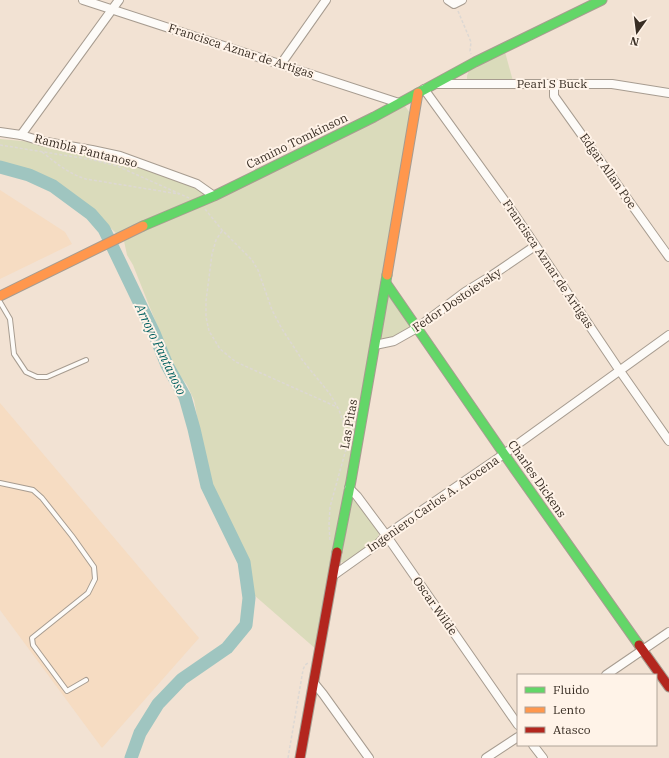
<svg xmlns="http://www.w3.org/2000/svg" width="669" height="758" viewBox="0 0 669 758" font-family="'IBM Plex Serif',serif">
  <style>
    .built { fill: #f6dcc2 }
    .green { fill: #dadbbb }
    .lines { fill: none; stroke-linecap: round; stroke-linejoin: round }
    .river { stroke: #9fc5c0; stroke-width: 13 }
    .lane-casing { stroke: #a79c90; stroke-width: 6 }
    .street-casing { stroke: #a79c90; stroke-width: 10 }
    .fast-casing { stroke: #a79c90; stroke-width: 11 }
    .slow-casing { stroke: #a79c90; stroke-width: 11 }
    .jam-casing { stroke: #a79c90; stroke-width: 11 }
    .path { stroke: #ddd8d3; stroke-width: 1.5; stroke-dasharray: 3 2; stroke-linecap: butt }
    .lane { stroke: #fdfbf8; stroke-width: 4 }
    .street { stroke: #fdfbf8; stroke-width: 8 }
    .fast { stroke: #63d668; stroke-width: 9 }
    .slow { stroke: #ff974d; stroke-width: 9 }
    .jam { stroke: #b3261e; stroke-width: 9 }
    .labels { text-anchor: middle; stroke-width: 4; stroke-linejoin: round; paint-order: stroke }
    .street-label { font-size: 12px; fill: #382d23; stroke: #fff3e8 }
    .water-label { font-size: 13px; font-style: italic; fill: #016060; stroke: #fff3e8 }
  </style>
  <rect width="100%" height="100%" fill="#f2e2d3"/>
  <!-- built -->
  <g class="built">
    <path d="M0,190L65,232L72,244L0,279Z"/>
    <path d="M0,403L199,638L102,748L0,610Z"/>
  </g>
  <!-- green -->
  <g class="green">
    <path d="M505,52L513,81L473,82L467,79V76L469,70Z"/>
    <path d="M405,106L410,113L317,650L254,595L244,559L229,531L211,482L204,454L194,400L187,385L178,373L170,358L133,265L127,255L124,241Z"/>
    <path d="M0,139L22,141L105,156L127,161L204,190L206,193L204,196L117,234L77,196L60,185L40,174L0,165Z"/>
    <path d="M387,293L411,325L410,329L386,340L380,337Z"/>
    <path d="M352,497L379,533L377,541L344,563L341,562Z"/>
  </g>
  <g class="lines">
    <!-- river -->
    <path class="river" d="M0,167L29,175L53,186L91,214L104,229L154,333L167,365L185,397L194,429L207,486L244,562L249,598L246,625L227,648L182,679L158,704L140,733L131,758"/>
    <defs>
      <g id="lane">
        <path d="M0,302L10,319L14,354L26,372L37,377H47L86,360"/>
        <path d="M0,483L33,490L42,498L72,536L94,567L95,579L88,593L32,638L33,645L67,691L86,680"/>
      </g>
      <g id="street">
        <path d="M83,0L399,103"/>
        <path d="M448,0L454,4L462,0"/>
        <path d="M281,64L326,0"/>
        <path d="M554,83V96L669,257"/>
        <path d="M436,84H612L669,93"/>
        <path d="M424,89L515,215L620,371L669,441"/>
        <path d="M0,132L21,135L41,141L92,150L120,156L197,184L214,196"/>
        <path d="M21,135L119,0"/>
        <path d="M375,345L394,341L417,328L465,292L491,276L535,246"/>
        <path d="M349,488L357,496L386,535L518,725"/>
        <path d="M334,575L379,543L386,535L504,454L669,335"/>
        <path d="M606,675L669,632"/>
        <path d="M314,683L323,694L369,758"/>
        <path d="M533,745L543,758"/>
        <path d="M486,758L518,737"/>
      </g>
      <g id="fast">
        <path d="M143,226L214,196L374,117L475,62L602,0"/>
        <path d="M386,283L504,454L639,645"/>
        <path d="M337,552L351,481L387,275"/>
      </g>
      <g id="slow">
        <path d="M387,275L418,93"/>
        <path d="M0,296L143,226"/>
      </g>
      <g id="jam">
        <path d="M639,645L669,687"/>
        <path d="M300,758L337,552"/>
      </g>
    </defs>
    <!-- lane casing -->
    <use href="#lane" class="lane-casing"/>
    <!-- street casing -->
    <use href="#street" class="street-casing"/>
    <!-- fast casing -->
    <use href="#fast" class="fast-casing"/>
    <!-- slow casing -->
    <use href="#slow" class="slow-casing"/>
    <!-- jam casing -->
    <use href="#jam" class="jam-casing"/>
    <!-- path -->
    <g class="path">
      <path d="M458,11L471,42L470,51L471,54"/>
      <path d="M0,145L94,160L117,166L189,198"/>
      <path d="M42,152C56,163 69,174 86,179L179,194"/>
      <path d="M205,209L222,230L252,260L258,270L272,310L282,329L303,361L330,394L339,410L346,430L348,442L330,507L329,525L330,541"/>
      <path d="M222,231L216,240L212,254L206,301V317L209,331L220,349L236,362L337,407"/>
      <path d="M288,758L303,670L305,665L308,663"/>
    </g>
    <!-- lane -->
    <use href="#lane" class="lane"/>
    <!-- street -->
    <use href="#street" class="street"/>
    <!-- fast -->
    <use href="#fast" class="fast"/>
    <!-- slow -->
    <use href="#slow" class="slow"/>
    <!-- jam -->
    <use href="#jam" class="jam"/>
  </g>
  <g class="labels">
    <!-- street labels -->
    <g class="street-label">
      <text transform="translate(241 51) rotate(18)" y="4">Francisca Aznar de Artigas</text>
      <text x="552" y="88">Pearl S Buck</text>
      <text transform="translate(297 141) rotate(-26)" y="4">Camino Tomkinson</text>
      <text transform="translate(86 151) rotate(14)" y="4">Rambla Pantanoso</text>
      <text transform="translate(608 171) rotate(55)" y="4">Edgar Allan Poe</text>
      <text transform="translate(548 264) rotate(56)" y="4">Francisca Aznar de Artigas</text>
      <text transform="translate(457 300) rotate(-34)" y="4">Fedor Dostoievsky</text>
      <text transform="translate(349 424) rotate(-80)" y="4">Las Pitas</text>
      <text transform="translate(537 479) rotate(55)" y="4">Charles Dickens</text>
      <text transform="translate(433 504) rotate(-35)" y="4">Ingeniero Carlos A. Arocena</text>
      <text transform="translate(435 606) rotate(55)" y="4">Oscar Wilde</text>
    </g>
    <!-- water labels -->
    <g class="water-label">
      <text transform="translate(161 349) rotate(64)" y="5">Arroyo Pantanoso</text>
    </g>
  </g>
  <!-- legend -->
  <rect x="517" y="674" width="140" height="72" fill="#fff3e8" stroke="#afa499"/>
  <rect x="525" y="687" width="20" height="6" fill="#63d668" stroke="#afa499"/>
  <text x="553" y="694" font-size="12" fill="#382d23">Fluido</text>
  <rect x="525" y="707" width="20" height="6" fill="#ff974d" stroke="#afa499"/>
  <text x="553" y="714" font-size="12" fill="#382d23">Lento</text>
  <rect x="525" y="727" width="20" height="6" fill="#b3261e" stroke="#afa499"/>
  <text x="553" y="734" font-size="12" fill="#382d23">Atasco</text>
  <!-- north arrow -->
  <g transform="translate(637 32) rotate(194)" stroke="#fff3e8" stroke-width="3" paint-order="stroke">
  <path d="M0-3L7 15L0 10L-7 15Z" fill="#382d23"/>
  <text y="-6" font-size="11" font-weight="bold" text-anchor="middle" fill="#382d23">N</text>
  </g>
</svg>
